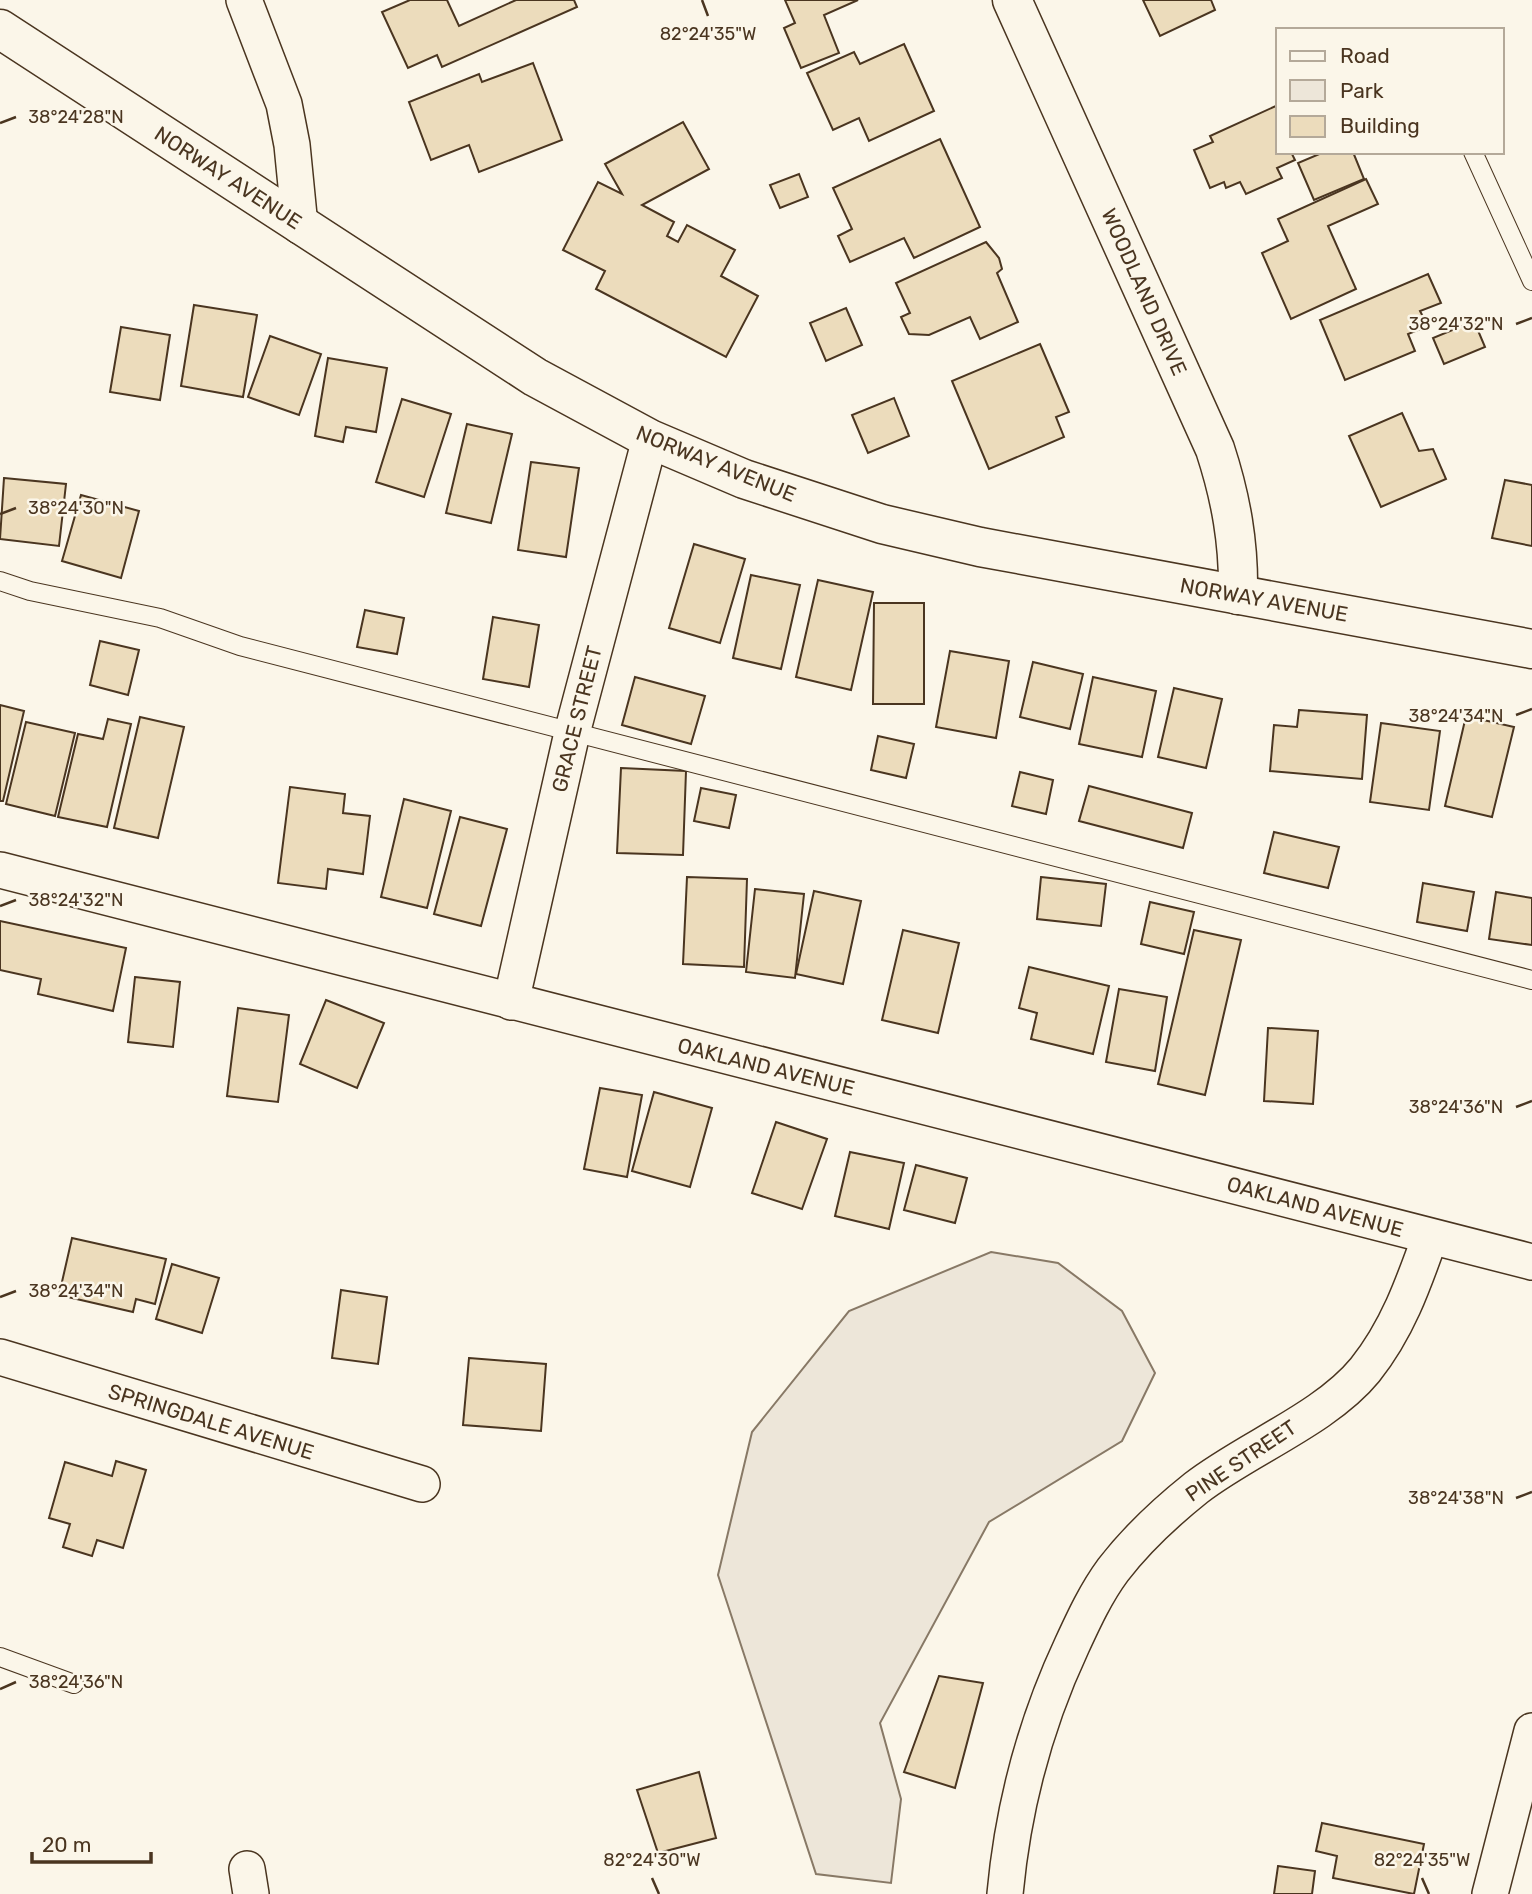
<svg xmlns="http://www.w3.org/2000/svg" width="1532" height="1894" viewBox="0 0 1532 1894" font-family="Rubik,sans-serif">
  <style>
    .green { fill: #ede6d9; stroke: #887966; stroke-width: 2 }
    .building { fill: #ecdcbc; stroke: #4a3520; stroke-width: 2 }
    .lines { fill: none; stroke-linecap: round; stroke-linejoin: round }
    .service-casing { stroke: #4a3520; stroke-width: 20 }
    .minor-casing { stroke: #4a3520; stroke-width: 38 }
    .tertiary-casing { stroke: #4a3520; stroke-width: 41 }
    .secondary-casing { stroke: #4a3520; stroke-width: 41 }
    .service { stroke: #fbf6e9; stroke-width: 18 }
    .minor { stroke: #fbf6e9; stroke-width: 35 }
    .tertiary { stroke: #fbf6e9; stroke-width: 38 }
    .secondary { stroke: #fbf6e9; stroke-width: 38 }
    .ticks { fill: none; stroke: #4a3520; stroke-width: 2.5 }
    .labels { text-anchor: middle; stroke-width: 5; stroke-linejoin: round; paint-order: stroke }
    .street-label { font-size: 21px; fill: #4a3520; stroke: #fbf6e9 }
    .ticks-label { font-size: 18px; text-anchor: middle; fill: #4a3520; stroke: #fbf6e9; stroke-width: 5; stroke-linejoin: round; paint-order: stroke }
  </style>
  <rect width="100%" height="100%" fill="#fbf6e9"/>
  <!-- green -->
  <path class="green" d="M991,1252L1058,1263L1122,1311L1155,1373L1122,1441L989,1522L880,1723L901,1799L891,1883L816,1874L718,1575L752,1432L849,1311Z"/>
  <!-- building -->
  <g class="building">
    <path d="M410,0H447L459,26L516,0H574L577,7L442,67L437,55L408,68L382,12Z"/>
    <path d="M785,0H858L824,15L839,53L801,68L784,28L795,23Z"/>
    <path d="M1143,0H1211L1215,10L1160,36Z"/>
    <path d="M904,44L934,111L869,141L859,118L833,130L807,73L854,52L860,64Z"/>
    <path d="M533,63L562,140L479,172L469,145L431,160L409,102L479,74L482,82Z"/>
    <path d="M1278,105V152H1291L1295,160L1277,168L1282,178L1246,194L1240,182L1226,188L1224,182L1210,188L1194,150L1213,142L1210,136Z"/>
    <path d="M683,122L709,169L642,205L674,222L667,236L678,242L687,225L735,250L721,276L758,296L726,357L596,289L605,271L563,250L598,182L622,194L605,164Z"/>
    <path d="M940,139L980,227L914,258L904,238L850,262L838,236L852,229L833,188Z"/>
    <path d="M1324,152H1353L1364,179L1314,200L1298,163Z"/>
    <path d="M799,174L808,197L780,208L770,185Z"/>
    <path d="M1366,179L1378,204L1328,226L1356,289L1291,319L1262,253L1288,241L1278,219Z"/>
    <path d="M986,242L999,258L1002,269L997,273L1018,322L980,339L970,317L929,335L909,334L901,317L910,313L896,283Z"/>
    <path d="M1428,274L1441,303L1420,311L1428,326L1408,334L1415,351L1345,380L1320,320Z"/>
    <path d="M194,305L257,315L243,397L181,386Z"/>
    <path d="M846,308L862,345L826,361L810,323Z"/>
    <path d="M1474,321L1485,347L1444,364L1433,338Z"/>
    <path d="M121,327L170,335L160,400L110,392Z"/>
    <path d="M270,336L321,354L299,415L248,397Z"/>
    <path d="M1040,344L1069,412L1056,417L1064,437L989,469L952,381Z"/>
    <path d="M328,358L387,368L376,432L346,427L343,442L315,436Z"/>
    <path d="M894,398L909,436L868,453L852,415Z"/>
    <path d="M402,399L451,414L424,497L376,482Z"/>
    <path d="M1402,413L1419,451L1433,449L1446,479L1381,507L1349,436Z"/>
    <path d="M467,424L512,434L491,523L446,513Z"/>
    <path d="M531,462L579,468L566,557L518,550Z"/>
    <path d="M4,478L66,484L59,546L0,539Z"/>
    <path d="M1505,480L1532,485V546L1492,538Z"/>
    <path d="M81,495L139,511L121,578L62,561Z"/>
    <path d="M694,544L745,559L720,643L669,628Z"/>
    <path d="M751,575L800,585L781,669L733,658Z"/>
    <path d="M818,580L873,592L851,690L796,677Z"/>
    <path d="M874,603H924V704H873Z"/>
    <path d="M365,610L404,618L397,654L357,647Z"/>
    <path d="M493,617L539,625L529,687L483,679Z"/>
    <path d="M100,641L139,650L128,695L90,685Z"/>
    <path d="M950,651L1009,661L996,738L936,727Z"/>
    <path d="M1033,662L1083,674L1070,729L1020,717Z"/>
    <path d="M635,677L705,696L691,744L622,725Z"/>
    <path d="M1093,677L1156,691L1142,757L1079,744Z"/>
    <path d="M1174,688L1222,699L1206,768L1158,757Z"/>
    <path d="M0,705L24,711L3,801H0Z"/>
    <path d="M1299,710L1367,715L1362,779L1270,771L1274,725L1297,727Z"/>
    <path d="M1466,716L1514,727L1492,817L1445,806Z"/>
    <path d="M140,717L184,727L158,838L114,828Z"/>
    <path d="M108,719L131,724L107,827L58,817L78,734L103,739Z"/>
    <path d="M26,722L75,733L55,816L6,804Z"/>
    <path d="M1381,723L1440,731L1429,810L1370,802Z"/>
    <path d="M878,736L914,744L906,778L871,770Z"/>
    <path d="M621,768L686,771L683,855L617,853Z"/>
    <path d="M1020,772L1053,780L1046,814L1012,806Z"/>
    <path d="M1089,786L1192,813L1183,848L1079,821Z"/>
    <path d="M290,787L345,794L343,813L370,816L363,874L328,869L326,889L278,883Z"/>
    <path d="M701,788L736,795L729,828L694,821Z"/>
    <path d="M404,799L451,811L427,908L381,897Z"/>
    <path d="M460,817L507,829L481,926L434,914Z"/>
    <path d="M1274,832L1339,847L1328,888L1264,873Z"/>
    <path d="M687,877L747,879L744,967L683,964Z"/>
    <path d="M1041,877L1106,884L1101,926L1037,919Z"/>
    <path d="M1423,883L1474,892L1467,931L1417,922Z"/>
    <path d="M755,889L804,894L795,978L746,972Z"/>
    <path d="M814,891L861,901L843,984L796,974Z"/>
    <path d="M1496,892L1532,898V945L1489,939Z"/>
    <path d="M1150,902L1194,912L1184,954L1141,944Z"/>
    <path d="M0,921L126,948L113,1011L38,994L41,979L0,970Z"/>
    <path d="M903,930L959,943L938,1033L882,1020Z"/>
    <path d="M1194,930L1241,940L1205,1095L1158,1084Z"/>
    <path d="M1029,967L1109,986L1093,1054L1031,1039L1037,1013L1019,1008Z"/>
    <path d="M135,977L180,982L173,1047L128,1042Z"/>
    <path d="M1119,989L1167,997L1155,1071L1106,1062Z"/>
    <path d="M326,1000L384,1023L357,1088L300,1064Z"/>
    <path d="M238,1008L289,1015L278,1102L227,1096Z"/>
    <path d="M1268,1028L1318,1031L1313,1104L1264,1101Z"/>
    <path d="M600,1088L642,1095L627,1177L584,1169Z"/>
    <path d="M654,1092L712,1108L690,1187L632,1171Z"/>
    <path d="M776,1122L827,1139L802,1209L752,1193Z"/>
    <path d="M850,1152L904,1163L889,1229L835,1216Z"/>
    <path d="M916,1165L967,1178L955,1223L904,1210Z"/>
    <path d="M72,1238L166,1259L155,1304L136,1299L133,1312L59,1295Z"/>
    <path d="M172,1264L219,1278L202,1333L156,1319Z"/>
    <path d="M341,1290L387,1297L378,1364L332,1358Z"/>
    <path d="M469,1358L546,1364L541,1431L463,1425Z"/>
    <path d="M116,1461L146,1470L123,1548L97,1540L92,1556L63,1547L70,1524L49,1518L65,1462L112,1476Z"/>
    <path d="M939,1676L983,1683L955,1788L904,1772Z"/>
    <path d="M699,1772L716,1838L658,1853L637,1790Z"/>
    <path d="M1322,1823L1424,1844L1414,1894L1333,1878L1337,1856L1316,1851Z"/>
    <path d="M1278,1866L1315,1871L1312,1894H1274Z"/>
  </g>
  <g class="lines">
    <defs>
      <g id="service">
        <path d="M1473,152L1532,281"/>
        <path d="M0,581L30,591L160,618L240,646L1532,980"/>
        <path d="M0,1657L74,1684"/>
      </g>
      <g id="minor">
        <path d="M244,0L284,104L292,145L300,226"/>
        <path d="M0,870L1532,1262"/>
        <path d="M511,1002L572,733L650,439"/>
        <path d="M0,1357L422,1484"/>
        <path d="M247,1869L251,1894"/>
        <path d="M1005,1894C1013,1807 1035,1724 1072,1645C1084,1619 1096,1593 1113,1570C1136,1540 1166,1512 1196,1488C1246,1449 1325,1419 1365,1370C1397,1330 1413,1285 1430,1237"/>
        <path d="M1490,1894L1532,1731"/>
      </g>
      <path id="tertiary" d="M1012,0L1215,449C1231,498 1239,543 1238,595"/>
      <path id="secondary" d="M0,29L535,377L650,439L744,479L882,524L980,547L1532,649"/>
    </defs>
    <!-- service casing -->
    <use href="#service" class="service-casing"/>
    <!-- minor casing -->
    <use href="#minor" class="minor-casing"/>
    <!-- tertiary casing -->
    <use href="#tertiary" class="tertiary-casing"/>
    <!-- secondary casing -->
    <use href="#secondary" class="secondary-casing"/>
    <!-- service -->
    <use href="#service" class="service"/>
    <!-- minor -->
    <use href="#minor" class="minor"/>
    <!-- tertiary -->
    <use href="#tertiary" class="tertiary"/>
    <!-- secondary -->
    <use href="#secondary" class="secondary"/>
  </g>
  <!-- ticks -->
  <path class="ticks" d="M702,0L708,16M0,123L16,117M1516,324L1532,318M0,514L16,508M1516,715L1532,709M0,906L16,900M1516,1107L1532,1101M0,1297L16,1291M1516,1498L1532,1492M0,1689L16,1682M652,1878L659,1894M1422,1878L1429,1894"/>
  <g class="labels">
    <!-- street labels -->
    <g class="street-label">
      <text transform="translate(228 178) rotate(33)" y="7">NORWAY AVENUE</text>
      <text transform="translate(1144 292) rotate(66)" y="7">WOODLAND DRIVE</text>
      <text transform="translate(716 464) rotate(22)" y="7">NORWAY AVENUE</text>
      <text transform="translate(1264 600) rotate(10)" y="7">NORWAY AVENUE</text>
      <text transform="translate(577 719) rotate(-76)" y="7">GRACE STREET</text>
      <text transform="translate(766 1067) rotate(14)" y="7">OAKLAND AVENUE</text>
      <text transform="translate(1315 1207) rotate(15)" y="7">OAKLAND AVENUE</text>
      <text transform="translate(211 1422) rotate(17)" y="7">SPRINGDALE AVENUE</text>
      <text transform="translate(1241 1461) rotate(-34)" y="7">PINE STREET</text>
    </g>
  </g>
  <g class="ticks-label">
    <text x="708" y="40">82°24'35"W</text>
    <text x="76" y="123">38°24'28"N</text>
    <text x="1456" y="330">38°24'32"N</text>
    <text x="76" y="514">38°24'30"N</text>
    <text x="1456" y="722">38°24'34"N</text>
    <text x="76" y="906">38°24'32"N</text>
    <text x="1456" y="1113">38°24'36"N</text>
    <text x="76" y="1297">38°24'34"N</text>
    <text x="1456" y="1504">38°24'38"N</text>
    <text x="76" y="1688">38°24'36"N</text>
    <text x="652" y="1866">82°24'30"W</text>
    <text x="1422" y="1866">82°24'35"W</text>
  </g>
  <!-- legend -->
  <rect x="1276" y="28" width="228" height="126" fill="#fbf6e9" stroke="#b4a999" stroke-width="2"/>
  <rect x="1290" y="51" width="35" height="10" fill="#fbf6e9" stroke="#b4a999" stroke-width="2"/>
  <text x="1340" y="63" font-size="21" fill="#4a3520">Road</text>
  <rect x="1290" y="80" width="35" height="21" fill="#ede6d9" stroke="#b4a999" stroke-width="2"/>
  <text x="1340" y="98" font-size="21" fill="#4a3520">Park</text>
  <rect x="1290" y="116" width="35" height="21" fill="#ecdcbc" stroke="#b4a999" stroke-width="2"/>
  <text x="1340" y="133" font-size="21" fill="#4a3520">Building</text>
  <!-- scale -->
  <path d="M32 1852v10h119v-10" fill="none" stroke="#4a3520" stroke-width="3.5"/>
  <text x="42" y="1852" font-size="21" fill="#4a3520" stroke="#fbf6e9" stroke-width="5" paint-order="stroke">20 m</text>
</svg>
